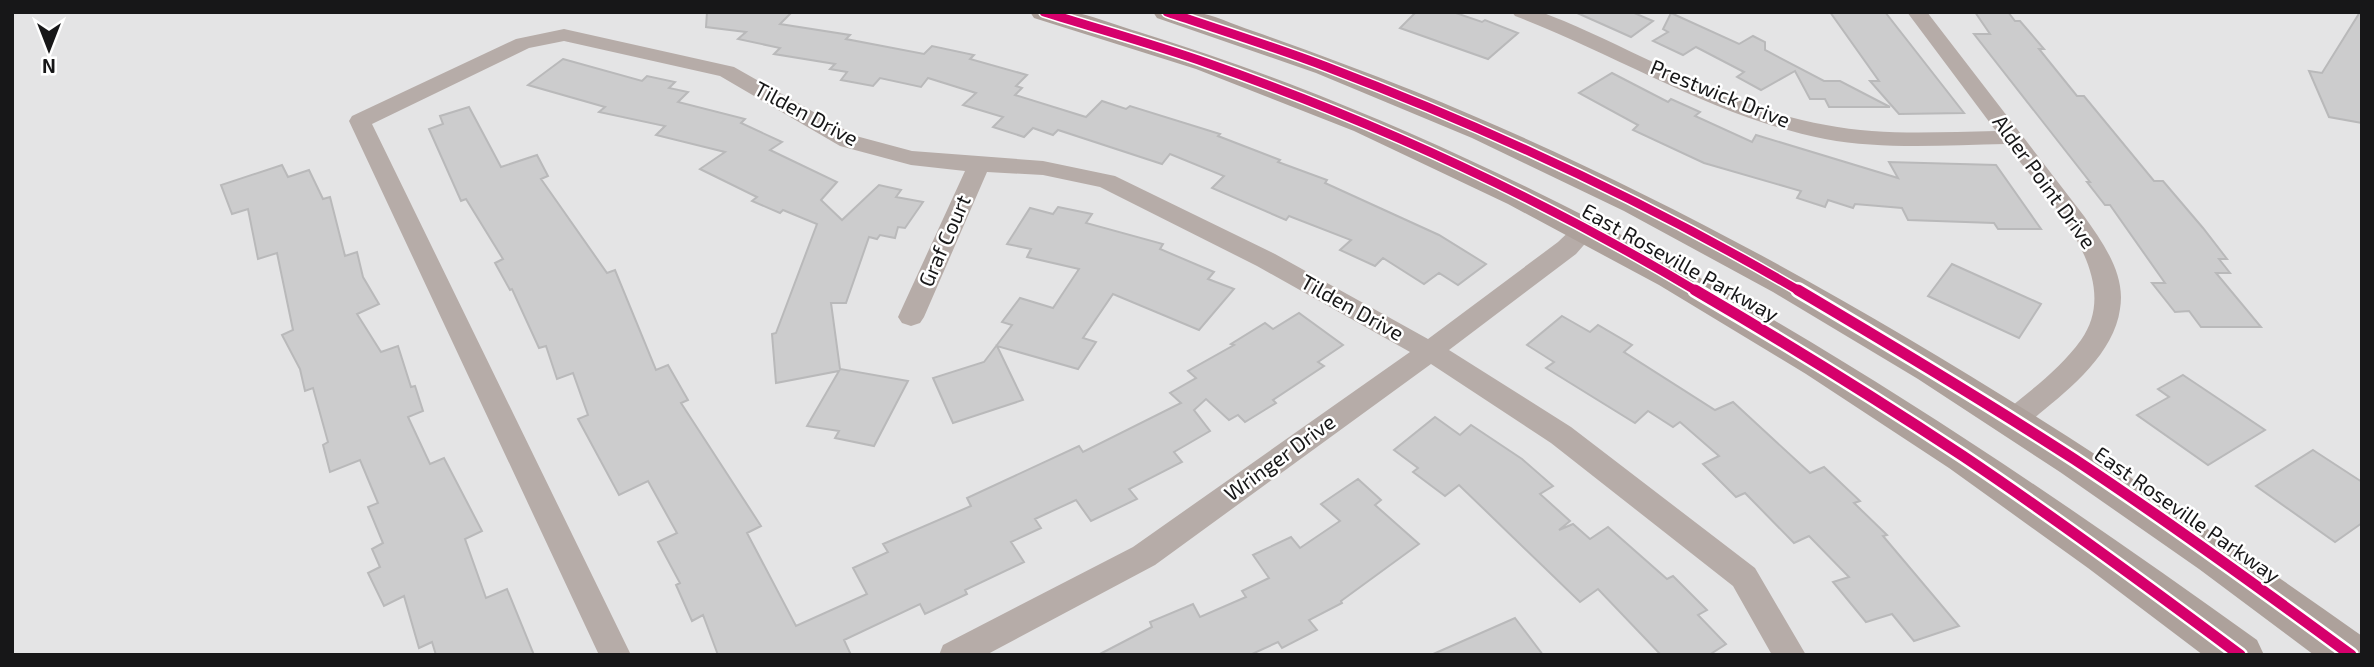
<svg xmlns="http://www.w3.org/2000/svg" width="2374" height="667" viewBox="0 0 2374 667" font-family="'Exo 2',sans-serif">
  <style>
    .building { fill: #cccccd; stroke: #b9b9ba; stroke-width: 2 }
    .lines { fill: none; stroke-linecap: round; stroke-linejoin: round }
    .street { fill: #b6aca8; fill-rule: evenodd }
    .secondary { fill: #ada19b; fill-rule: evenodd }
    .cycleway-far1-casing { stroke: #fff; stroke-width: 12 }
    .cycleway-casing { stroke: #fff; stroke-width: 16 }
    .cycleway-far1 { stroke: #d6006c; stroke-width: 9 }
    .cycleway { stroke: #d6006c; stroke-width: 11 }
    .labels { text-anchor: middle; stroke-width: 5; stroke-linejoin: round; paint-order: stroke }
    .street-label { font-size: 21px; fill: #171718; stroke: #fff }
  </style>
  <rect width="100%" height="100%" fill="#e4e4e5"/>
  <!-- building -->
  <g class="building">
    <path d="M707,12H792L780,24L850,35L846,39L924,54L932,46L974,55L970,59L1027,75L1016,86L1022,88L1015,95L1086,117L1102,101L1126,109L1130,106L1220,134L1218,136L1280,160L1278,162L1327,180L1325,183L1439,235L1486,264L1458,285L1439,273L1424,284L1383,258L1375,266L1340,250L1351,240L1289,216L1286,220L1212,188L1224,176L1170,154L1162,164L1058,130L1053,135L1033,128L1024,137L993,127L1003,117L963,105L976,93L928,78L921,87L880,78L873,86L841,80L847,72L830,69L835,64L774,54L780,48L738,39L746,32L706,27Z"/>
    <path d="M1416,12H1453L1482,22L1485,20L1518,33L1488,59L1400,28Z"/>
    <path d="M1575,12H1632L1653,21L1631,37Z"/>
    <path d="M1830,12H1885L1964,113L1899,114L1870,81H1879Z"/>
    <path d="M1975,12H2008L2015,21H2020L2044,49H2039L2077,96H2084L2154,181H2163L2203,228L2227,259H2219L2230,273H2216L2261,327H2201L2189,311L2175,312L2152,283H2165L2110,205H2105L2087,182H2090L1974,34H1990Z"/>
    <path d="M2360,12H2362V123L2329,117L2309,71L2322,73Z"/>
    <path d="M1671,13L1739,44L1753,36L1765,42V50L1824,81H1840L1890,107H1829L1825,99H1810L1795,71L1761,90L1737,77L1744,72L1696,47L1683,55L1653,41L1668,32L1663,29Z"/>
    <path d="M563,59L642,81L647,76L675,82L669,88L688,92L678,102L745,119L741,123L782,142L770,150L837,182L821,200L842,220L879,185L901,190L896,197L923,202L905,228L898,227L895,238L880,235L877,239L869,237L846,303H831L840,369L908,381L874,446L835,438L839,431L807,426L839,371L776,383L772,334L776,333L817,224L783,210L780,213L752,201L757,197L700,169L725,152L656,135L665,126L599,112L605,107L528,85Z"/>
    <path d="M1612,73L1668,102L1671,99L1700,112L1695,116L1752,142L1756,135L1898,178L1889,162L1996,165L2041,229H1998L1994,223L1908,220L1902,208L1855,204L1853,208L1828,200L1825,207L1797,198L1801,191L1704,163L1633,130L1638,125L1579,93Z"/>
    <path d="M469,107L501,167L537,155L548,176L541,179L607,273L615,270L656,370L668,365L688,400L681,403L761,526L747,533L796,626L867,594L853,568L888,552L883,544L971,506L967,498L1079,446L1083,452L1181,403L1170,393L1196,378L1188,371L1234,345L1231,344L1265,323L1273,329L1299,313L1343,345L1318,362L1324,366L1273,400L1276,403L1245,422L1238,415L1229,420L1206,399L1194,410L1210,431L1174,452L1182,462L1129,489L1137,499L1091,521L1076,500L1035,519L1041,528L1011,542L1024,562L965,590L967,594L925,614L920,604L844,640L851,655H718L703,615L692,621L676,585L680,583L658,542L677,533L648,481L619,495L578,419L588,415L573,373L557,379L546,346L539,348L512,289L510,290L495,263L503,259L466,199L461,201L429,129L443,124L440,116Z"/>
    <path d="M282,165L288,177L309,170L323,199L330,197L345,256L357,252L363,277L379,304L357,314L381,352L398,346L411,387L415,386L423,411L408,417L430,464L444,458L482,531L465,539L486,598L507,589L534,655H436L432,642L419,648L404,596L384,606L368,573L380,567L372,549L383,543L368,507L378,503L360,460L330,472L323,445L328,442L313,388L305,391L300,369L282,335L293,330L277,253L258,259L248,209L232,214L221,185Z"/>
    <path d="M1058,207L1092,214L1086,223L1163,244L1160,249L1214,272L1208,279L1234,289L1199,330L1113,294L1083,338L1096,342L1078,369L997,346L1023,400L953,423L933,378L984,362L1012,325L1002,322L1020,298L1053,308L1079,269L1027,257L1031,249L1007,244L1030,208L1053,214Z"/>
    <path d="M1952,264L2041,304L2019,338L1928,296Z"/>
    <path d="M1562,316L1590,332L1598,325L1632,345L1624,352L1715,410L1733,402L1810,473L1824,467L1860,501L1854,503L1887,535L1883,536L1959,626L1914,641L1892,614L1866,622L1833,582L1849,577L1809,536L1794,543L1745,493L1736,497L1703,464L1719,456L1680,422L1673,427L1648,411L1635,423L1546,368L1554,362L1527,345Z"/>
    <path d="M2183,375L2265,430L2208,465L2137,415L2169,397L2158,389Z"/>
    <path d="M1435,417L1460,435L1471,425L1522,459L1553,486L1540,494L1570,521L1559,530L1573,524L1590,539L1608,527L1667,579L1673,576L1707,610L1698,615L1726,644L1709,655H1661L1598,589L1580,602L1459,485L1445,496L1413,472L1418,468L1394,450Z"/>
    <path d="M2313,450L2362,482V523L2335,542L2256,486Z"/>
    <path d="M1358,479L1381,500L1375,505L1419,544L1341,601L1342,603L1309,620L1317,630L1282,648L1278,642L1250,655H1098L1152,627L1150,622L1193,604L1200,617L1246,597L1242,591L1269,578L1253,555L1291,537L1300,548L1340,521L1321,504Z"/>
    <path d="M1515,618L1543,655H1431Z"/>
  </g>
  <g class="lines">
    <!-- street -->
    <g class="street">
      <path d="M1512,12H1541L1564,21C1649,57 1734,109 1826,125C1882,136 1939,132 1996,131L1907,12H1927L2084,216C2103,243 2126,274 2120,309C2114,353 2071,388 2039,414C2032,420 2023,431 2012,431C2011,431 2003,429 2002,428L1998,421L2002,414C2030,391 2060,369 2081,340C2127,275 2043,194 2006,144C1946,145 1885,150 1825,139C1716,118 1618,55 1515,16Z"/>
      <path d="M564,29L734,67L856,136L912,151L1043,161L1115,176L1275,254L1428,339L1558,242C1570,231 1577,220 1594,224L1597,230L1576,254L1449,350L1571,427L1755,568L1806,655H1772L1733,586L1551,443L1431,364L1155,565L986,655H939L943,645L1133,547L1410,352L1257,266L1100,187L1043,175L987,172L924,317L920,323L911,326L902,323L898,317L965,171L911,165L840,146L720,76L564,41L529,48L372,124L631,655H599L349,121L352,116L516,39Z"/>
    </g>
    <!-- secondary -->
    <g class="secondary">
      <path d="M1030,12C1045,12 1063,10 1078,13C1099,18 1119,26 1139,32C1190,48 1240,65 1290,84C1644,220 1951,420 2257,640L2264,655H2203L2088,568L1949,468L1806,374L1659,285L1508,204L1354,131L1196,69L1034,18Z"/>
      <path d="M1153,12C1166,12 1181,11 1194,12C1213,14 1234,25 1253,31C1307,50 1361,70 1414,91C1755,229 2063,424 2362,636V655H2314L2199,569L2060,472L1918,379L1773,292L1624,211L1472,138L1316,73L1157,18Z"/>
    </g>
    <defs>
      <g id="cycleway-far1">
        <path d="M1044,12C1098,29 1153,44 1207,63C1376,122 1544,200 1698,292"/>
        <path d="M1167,12C1220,30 1275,47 1327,67C1490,129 1651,204 1801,292"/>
      </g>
      <g id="cycleway">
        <path d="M1695,290C1786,343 1875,398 1963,456C2057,519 2149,587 2240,655"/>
        <path d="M1798,290C1891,345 1983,400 2074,459C2168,521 2260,588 2351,655"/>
      </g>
    </defs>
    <!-- cycleway-far1 casing -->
    <use href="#cycleway-far1" class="cycleway-far1-casing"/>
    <!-- cycleway casing -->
    <use href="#cycleway" class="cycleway-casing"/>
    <!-- cycleway-far1 -->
    <use href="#cycleway-far1" class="cycleway-far1"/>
    <!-- cycleway -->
    <use href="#cycleway" class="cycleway"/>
  </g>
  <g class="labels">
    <!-- street labels -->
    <g class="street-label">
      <text transform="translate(1720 94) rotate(22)" y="7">Prestwick Drive</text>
      <text transform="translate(806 114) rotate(28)" y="7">Tilden Drive</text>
      <text transform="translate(2044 182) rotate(54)" y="7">Alder Point Drive</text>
      <text transform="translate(945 241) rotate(-66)" y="7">Graf Court</text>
      <text transform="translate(1680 263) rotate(29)" y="7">East Roseville Parkway</text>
      <text transform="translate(1352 308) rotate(29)" y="7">Tilden Drive</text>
      <text transform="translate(1280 458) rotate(-36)" y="7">Wringer Drive</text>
      <text transform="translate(2187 515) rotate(35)" y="7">East Roseville Parkway</text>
    </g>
  </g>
  <!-- border -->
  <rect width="2374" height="667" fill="none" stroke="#171718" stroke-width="28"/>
  <!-- north arrow -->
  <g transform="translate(49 49) rotate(180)" stroke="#ffffff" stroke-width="5" paint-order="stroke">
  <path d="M0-5L12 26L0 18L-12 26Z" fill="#171718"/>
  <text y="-10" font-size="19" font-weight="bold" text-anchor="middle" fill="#171718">N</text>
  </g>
</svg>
